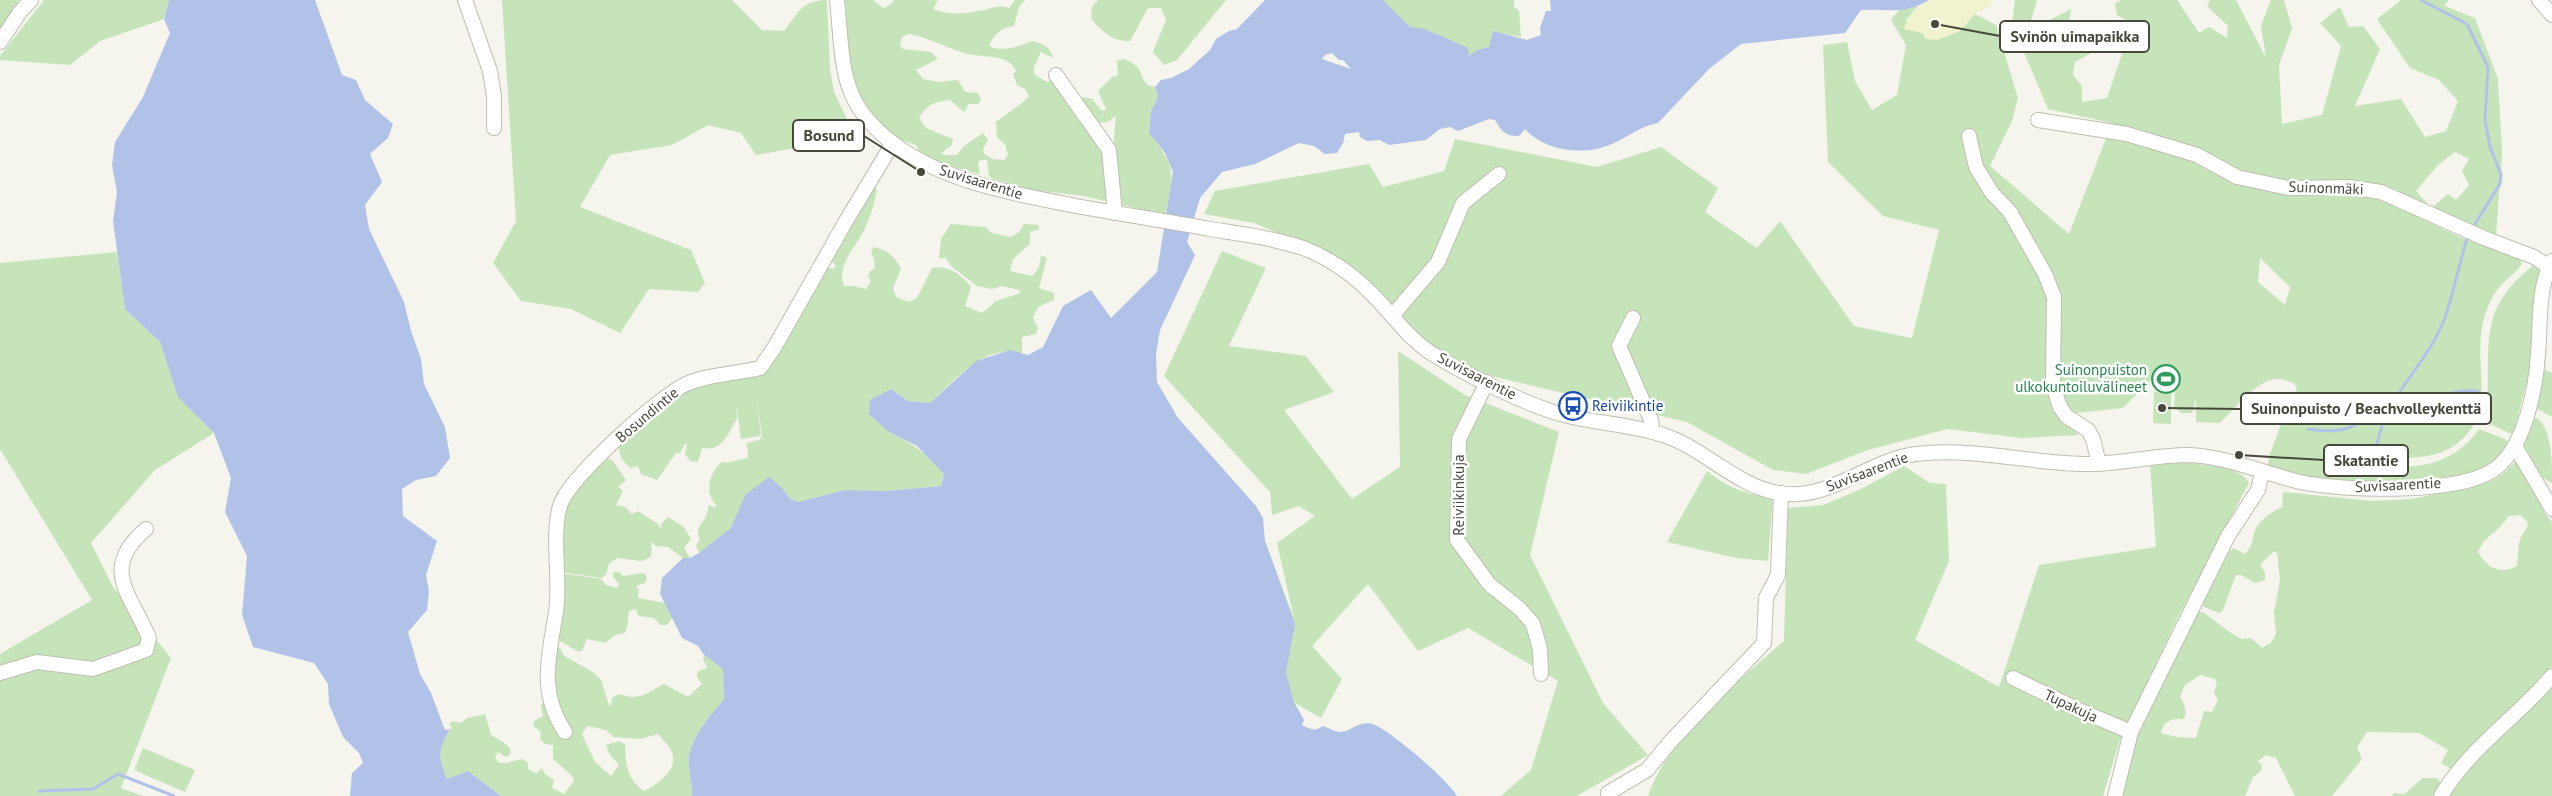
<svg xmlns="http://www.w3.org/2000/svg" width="2552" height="796" viewBox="0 0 2552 796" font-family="'PT Sans',sans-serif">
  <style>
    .green { fill: #c5e4ba; fill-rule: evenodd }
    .sand { fill: #f1f3ce }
    .water { fill: #b1c2e9; fill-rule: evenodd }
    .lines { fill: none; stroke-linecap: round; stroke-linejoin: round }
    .stream { stroke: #b1c2e9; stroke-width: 3 }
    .minor-casing { stroke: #bfbeb0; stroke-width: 16 }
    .minor { stroke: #fff; stroke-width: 14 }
    .labels { text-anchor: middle; stroke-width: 5; stroke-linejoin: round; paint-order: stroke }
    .street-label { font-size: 15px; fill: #48473b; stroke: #fff }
    .leisure-label { font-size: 15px; fill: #27864d; stroke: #fff; text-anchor: end }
    .transit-label { font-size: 15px; fill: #164399; stroke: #fff; text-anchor: start }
    .leader { fill: none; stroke: #48473b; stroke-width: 2 }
    .callout-dot { fill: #48473b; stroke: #fff; stroke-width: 2 }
    .callout { fill: #fff; stroke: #48473b; stroke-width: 2 }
    .callout-label { font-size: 16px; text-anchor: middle; font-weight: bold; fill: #48473b }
  </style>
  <rect width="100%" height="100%" fill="#f5f4ed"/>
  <!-- green -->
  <g class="green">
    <path d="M0,0H19L0,30Z"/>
    <path d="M44,0H169L164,19L100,41L70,65L0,60V56Z"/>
    <path d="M502,0H732L762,30L784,31C798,14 801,0 827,0L830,69L834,92L853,131L806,146L756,155L741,133L708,125L672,145L610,155L580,207L691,250L705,283L698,292L649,289L620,333L571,309L521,301L493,263L516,221Z"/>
    <path d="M845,0H873L883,8L890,5L894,0H938L933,9C947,15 964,14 979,11C991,9 997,4 1009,8L1015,0H1025L1019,7L1014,26C1001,28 994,34 989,46C1002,53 1019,46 1032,41C1043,44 1050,46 1053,58L1041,52L1034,67V74L1047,82L1055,78L1113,148L1116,116L1107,122L1097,123L1079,99L1083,97L1092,99L1102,111L1106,109L1098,91L1112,77L1118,75L1117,61L1124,59C1146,69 1136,70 1147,85L1155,87L1158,97L1151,111L1149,133C1177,169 1174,171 1166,215L1084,196L1034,190L993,179L989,176L987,160H980L978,165L980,172L978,174L936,162L920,154L916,145L896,138L869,114L857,96L850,64ZM909,34C924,36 947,48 964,53C976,57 990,55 1002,59C1009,61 1013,65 1016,71L1013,74L1017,85L1025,89L1029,96C1019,107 1007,113 996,122L997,137L1005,144L1008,155L1004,160L993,159L984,154L983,149L988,140L983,133L964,146L957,155H944L941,153L952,145L953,139L926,128L919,118C926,105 936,101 950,100L964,112L969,104H978L981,100L978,93L965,92L958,80L938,82L923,79L916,70L938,59L931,52L903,49L900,46L902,37Z"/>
    <path d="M1098,0H1226L1177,60L1164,65L1153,52L1166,20L1161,8H1148L1130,41C1114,42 1100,31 1091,18L1092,7Z"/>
    <path d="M1353,0H1514V7L1519,11L1521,37L1494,32L1484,67Z"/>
    <path d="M2015,0H2037L2028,31L2071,9L2068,33L2089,37L2093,52L2075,62L2073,75L2082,86V102L2107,98L2132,24L2117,15L2115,3L2122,0H2177L2199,33L2209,27L2227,38L2228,26L2207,6L2210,0H2236L2266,58L2261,26L2271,0H2284L2292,28L2279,65L2282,124L2322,115L2341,46L2320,23L2340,7L2349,27L2363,26L2380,49L2355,106L2401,99L2425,137L2446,131L2458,101L2439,80L2410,68L2377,19L2401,0H2449L2444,6L2475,18L2498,79L2502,152L2496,236L2432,208L2422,219L2460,237L2519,258L2522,263C2519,270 2510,276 2504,282C2493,293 2487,307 2483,322C2476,352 2485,381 2480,410C2479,419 2473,426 2468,433C2445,461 2409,460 2376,455L2374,462C2413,474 2456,463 2479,429L2505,439L2510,444L2495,461L2473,473L2457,476L2375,483L2316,478L2272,468L2268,466L2269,457L2288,405L2297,389L2294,383C2289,382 2284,379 2279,379C2259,377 2233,410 2220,423L2196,422V399L2192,413H2181L2174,407L2176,372L2173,386L2158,385L2159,372L2123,408L2058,415L2079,435L2022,438L1947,429L1868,450L1806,474L1773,470L1687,422L1482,374L1419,341L1345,262L1254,223L1204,214L1215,191L1369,164L1383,187L1444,171L1455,139L1597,167L1661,147L1718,188L1705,212L1757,248L1780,221L1854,326L1912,338L1939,230L1883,216L1828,162L1823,45L1847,42L1855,81L1872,110L1897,95L1906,45L1891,20L1899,10L1918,6L1906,20L1922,33L1936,40L1960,31L1975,14L1996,25L2018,98L2012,121L1990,166L2069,234L2112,123L2048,109L2012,24ZM2455,152L2469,159L2462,171L2469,185L2456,200L2448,194L2431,208L2416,191L2438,165ZM2260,258L2290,287L2285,305L2258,282Z"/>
    <path d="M874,186L877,189C875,202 871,214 866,226C857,247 836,263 844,286H854L866,289L871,281L868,276L870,271L875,268L874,259L871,254L873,247C889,250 894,256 901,269L893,288L896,297L909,302L917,298L932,268C946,264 963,275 971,287L965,306L982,313L996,301L1020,293V290L1001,286L992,289L977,286L951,266L945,257L941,259L939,257L941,239L951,224L985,227L992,233L1011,237L1020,231L1024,224L1039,225V229L1030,232V244L1013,259L1010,271L1032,276L1039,268L1041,255L1047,258L1039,288L1054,293V300L1038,307L1033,318L1038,328L1036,334L1022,337V354C985,342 955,380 930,403L908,401L891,389L889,432C913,444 927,453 944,474L941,486L887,491L845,490L798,502L790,499L783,489L699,553L696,545L700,539C693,527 705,523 707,513C708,510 708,508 709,505L715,508L716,505C704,492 709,473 722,462C731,464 738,459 748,458L747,443L759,440L762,436L757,398L761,436L741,439L736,403L737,419C728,431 725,452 702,448L698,462L690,461L685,454L687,444H685L680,453H676L657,480L641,474L638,466L631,468C621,461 618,454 619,442L675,391L759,370L824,267L833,269L836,266L828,257Z"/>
    <path d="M1222,251L1266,268L1229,346L1306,356L1334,392L1284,410L1352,499L1400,467L1398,351L1465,395L1559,432L1530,555L1603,703L1648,755L1577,796H1501L1531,770L1558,681L1468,628L1418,651L1368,584L1312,646L1342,679L1321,718L1295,703L1304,720H1267L1265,541L1294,619L1277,543L1315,516L1299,506L1272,515L1270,492L1164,376Z"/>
    <path d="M117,252L125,309L160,342L178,396L214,433L155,470L91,543L113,587L171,658L121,788L143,796H0V654L92,600L0,449V263Z"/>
    <path d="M2535,264L2540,268V271L2534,294L2531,366L2514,431L2511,434L2488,423L2486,420C2494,352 2471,313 2535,264Z"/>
    <path d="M2542,368L2552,373V417L2534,407Z"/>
    <path d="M2154,392L2171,393V424L2153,423Z"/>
    <path d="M2532,416C2552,421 2552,462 2552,483C2539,478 2523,457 2524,443C2525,435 2528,423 2532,416Z"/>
    <path d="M605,458L612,460L626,480L618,487L623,491L616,505L625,507L632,514L638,511L658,524L661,529V524L668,517L684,527L691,539L684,548L690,558H683L668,547L655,546L652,541L651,557L641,561L617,558L609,564L606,575L601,578L561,572L560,508Z"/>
    <path d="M2517,460L2529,477L2545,514L2552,522V666L2521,702L2490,728L2451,769L2441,763L2448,750L2419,733L2367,732L2357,747L2362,759L2332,796H2295L2276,758L2266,755L2258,761L2262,765L2261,771L2253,777L2245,796H2119L2135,734L2196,612H2203L2231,633L2242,639L2251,638L2262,648L2271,643L2276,634L2274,613L2280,580L2277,553L2274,551L2260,565L2265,573V580L2255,583L2241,575H2236L2223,610L2219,613L2204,607L2201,602L2223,558L2233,548L2245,554C2255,543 2251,539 2256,528C2262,518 2272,512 2282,507L2283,492L2372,501L2412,499L2490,482L2503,474ZM2520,515L2527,521L2528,526C2516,542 2519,548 2517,566C2500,575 2487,568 2478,552L2483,542L2500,527L2509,516ZM2200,675L2215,679L2217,682L2214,692L2218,700L2212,712L2204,711L2196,738L2177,737L2161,733C2164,720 2171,719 2183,719C2189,712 2184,704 2180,697L2185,685Z"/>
    <path d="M2165,462C2184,463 2241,463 2249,483L2177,619L2120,740L2103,796H1648C1669,736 1737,682 1784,641L1788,508L1823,505L1859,490L1904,466L1930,483L1946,484L1949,561L1915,640L1999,687L2039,565L2156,547L2150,464Z"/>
    <path d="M1707,471C1729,489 1745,493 1773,498L1768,561L1736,558L1667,542Z"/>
    <path d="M614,572H619L623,576L644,573L647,578L645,583L636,586L639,590L638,598L665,603L673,617L667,625H660L654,618L638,616L636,609L629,611C627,619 629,625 625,633L615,635L605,643L587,639L582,651H577L555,638L562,577L568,574L601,579L606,585L617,588L619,584L613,577Z"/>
    <path d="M554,645L560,648L564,656L593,672L601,680L609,705L611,706L612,698C620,690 625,698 634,697C646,696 654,689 664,684L688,697L702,684L697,677V672L707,668L703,659L704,655L723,669L724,699C710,716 694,733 689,756C687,767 693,784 692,796H501L468,771L447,779C438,756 436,748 452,728L449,724L452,721L461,723L467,718L485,714L491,735L506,744L511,750L510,755L505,757L498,752L495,757L498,762L506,763L523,759L528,763V769L536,773L542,768L545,774L554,780L552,788L564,794L574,781L572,776L553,759V745L545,744L540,739L541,732L533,726L534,721L543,716L541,705L546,699ZM587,726L606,730L614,737L640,739L658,734C663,741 673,748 673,757C675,773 656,785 644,791C626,778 626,765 625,744L619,741L606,745L610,755L619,765L611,776L595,762L582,734Z"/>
    <path d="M2552,685V796H2446L2465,769Z"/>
    <path d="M143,748L195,770L185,792L134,770Z"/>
    <path d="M2423,778H2437L2442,784L2434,796H2392L2394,793L2404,794Z"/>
  </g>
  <!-- sand -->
  <path class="sand" d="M1929,0H1993L1990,6L1975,14L1960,31L1936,40L1926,39L1922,33L1904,29C1908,15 1917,7 1929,0Z"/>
  <!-- water -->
  <g class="water">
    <path d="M169,0H315L342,75L356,80L365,100L393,124L388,138L370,154L382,182L365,205L369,229L404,302L411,331L421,359L424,384L445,427L450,458L436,476L416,480L402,489L403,516L437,541L426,575L429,591L427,610L408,632L420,674L431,693L445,730L450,729C437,752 438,755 447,779L468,771L501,796H350L352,773L363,763L359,753L343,737L329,704L328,684L314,663L253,647L242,615L247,556L225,512L231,478L214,433L178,397L160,342L125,309L113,221L117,192L112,165L115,142L143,97L170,33L164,19Z"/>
    <path d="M1265,0H1383L1410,27L1425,29L1468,48L1469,56L1477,50L1489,47L1493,31L1527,40L1541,35L1540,28L1546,11H1551L1550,0H1929C1902,16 1888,8 1861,10L1845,33L1741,44L1709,69L1658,123C1641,126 1628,137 1612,144C1586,156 1545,152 1525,129L1519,136C1505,136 1502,132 1495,120L1489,119L1458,131L1450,127L1440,129L1426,140L1389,145L1380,140L1367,141L1360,137L1359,132L1345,134L1343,143L1337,153L1325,154L1314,146L1299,143L1255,164L1222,172L1200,198L1187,242L1195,255L1160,330L1156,354L1157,382L1178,418L1256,506L1263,518L1265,541L1295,624L1286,672L1294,703L1304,720L1302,725C1310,729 1315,732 1323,726C1328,728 1336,732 1340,732C1352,731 1359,720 1373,724C1391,731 1448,780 1457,796H692C693,784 687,767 689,756C694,733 710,716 724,699L723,669L704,655L698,646L682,638L660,594L662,578L683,558H690L699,553L731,528L745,495L769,477L783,489L790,499L798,502L845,490L887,491L941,486L944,474L917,446L889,432L869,414L870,400L891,389L908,401L930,403L976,361L1010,350L1028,355L1043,347L1063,306L1091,290L1111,318L1157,272L1173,172L1165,153L1149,133L1151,111L1158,97L1155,87L1161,80L1171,78L1189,69L1210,50L1216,39L1229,31L1237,29ZM1332,53L1339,60H1343L1351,69L1322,59L1325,55Z"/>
  </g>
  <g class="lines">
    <!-- stream -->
    <g class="stream">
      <path d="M2421,0L2467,24L2488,67L2485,120L2490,147L2501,174L2500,184L2473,227"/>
      <path d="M2391,407C2419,403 2449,389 2478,391"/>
      <path d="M2308,429C2324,431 2340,433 2355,425C2366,420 2375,412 2387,411"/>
      <path d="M2376,455C2378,403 2426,367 2444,320C2454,293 2459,263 2468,236"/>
      <path d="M39,791L93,789L118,774L174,796"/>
    </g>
    <defs>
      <g id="minor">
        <path d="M465,0L490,71L494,96V128"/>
        <path d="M837,0C844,68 838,104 898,147C949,183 1016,194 1076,206C1121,214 1166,221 1210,229C1241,234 1273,238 1303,248C1330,258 1352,274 1372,294C1392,314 1407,337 1431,353C1463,373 1528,406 1564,415C1598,424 1633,424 1666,436C1706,450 1735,485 1778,493C1830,502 1867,460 1916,454C1972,447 2028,463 2084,464C2119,465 2153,455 2188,455C2226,456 2263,473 2300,482C2344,491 2459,495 2495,469C2525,447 2536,388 2538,354C2541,321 2537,291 2552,261"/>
        <path d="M2539,0L2552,15"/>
        <path d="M0,42L20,12L31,0"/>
        <path d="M1056,75L1109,150L1115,213"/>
        <path d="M2038,120L2127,134L2197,155L2237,177L2288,188L2349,187L2381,192L2484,238L2534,257L2549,267"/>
        <path d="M1969,136L1976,167L1992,193L2010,212L2045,274L2054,297L2053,384L2059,405L2066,416L2088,430L2093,439L2099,464"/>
        <path d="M1392,316L1438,262L1463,203L1499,174"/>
        <path d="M1633,318L1619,346L1651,420L1653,431"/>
        <path d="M1487,382L1459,439L1457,540L1489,584L1520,609L1533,624L1540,649L1541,674"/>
        <path d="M2515,446L2552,509"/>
        <path d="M0,673L37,662L93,669L146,650L149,638C131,594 99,569 146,529"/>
        <path d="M2013,678L2081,711L2131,732"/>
        <path d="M565,732C538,692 549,656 556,612C561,579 551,537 560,506C567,479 660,396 686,384C709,374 736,374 760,368L774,348L846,221L893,143"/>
        <path d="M1608,793L1647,770L1671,741L1764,643L1766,598L1778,575L1781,493"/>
        <path d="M2115,796L2131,732L2228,536L2258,490L2262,472"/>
        <path d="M2441,796C2469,748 2517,718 2552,676"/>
      </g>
    </defs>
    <!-- minor casing -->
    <use href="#minor" class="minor-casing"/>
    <!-- minor -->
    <use href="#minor" class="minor"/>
  </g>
  <!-- icons -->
  <defs>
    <symbol id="stadium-ring" viewBox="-11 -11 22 22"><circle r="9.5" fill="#fff" stroke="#2e9e5b" stroke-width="1.5"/><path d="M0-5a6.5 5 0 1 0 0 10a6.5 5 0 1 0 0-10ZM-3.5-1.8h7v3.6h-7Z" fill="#2e9e5b"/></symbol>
    <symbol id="bus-ring" viewBox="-11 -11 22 22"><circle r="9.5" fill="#fff" stroke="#1a4fb4" stroke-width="1.5"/><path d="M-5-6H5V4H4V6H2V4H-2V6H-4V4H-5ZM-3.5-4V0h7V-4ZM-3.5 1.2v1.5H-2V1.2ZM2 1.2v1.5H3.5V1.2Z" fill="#1a4fb4"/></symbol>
  </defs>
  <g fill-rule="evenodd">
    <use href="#stadium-ring" x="2150" y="363" width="32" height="32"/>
    <use href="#bus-ring" x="1557" y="390" width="32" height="32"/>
  </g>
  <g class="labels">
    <!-- street labels -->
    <g class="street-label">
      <text transform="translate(981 182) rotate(17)" y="5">Suvisaarentie</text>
      <text transform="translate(2326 188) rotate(2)" y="5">Suinonmäki</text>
      <text transform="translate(1477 376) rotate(27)" y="5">Suvisaarentie</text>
      <text transform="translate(647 415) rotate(-40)" y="5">Bosundintie</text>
      <text transform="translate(1867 472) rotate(-21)" y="5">Suvisaarentie</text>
      <text transform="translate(2398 485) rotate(-3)" y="5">Suvisaarentie</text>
      <text transform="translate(1459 495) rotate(-90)" y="5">Reiviikinkuja</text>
      <text transform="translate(2071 706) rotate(25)" y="5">Tupakuja</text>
    </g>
    <!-- leisure labels -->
    <g class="leisure-label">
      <text x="2147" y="375">Suinonpuiston<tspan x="2147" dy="17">ulkokuntoiluvälineet</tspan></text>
    </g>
    <!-- transit labels -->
    <g class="transit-label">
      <text x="1592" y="411">Reiviikintie</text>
    </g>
  </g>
  <!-- callouts -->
  <path class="leader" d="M1935 24L2000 36M921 172L864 136M2162 408L2241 409M2239 455L2324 460"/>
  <g class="callout-dot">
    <circle cx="1935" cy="24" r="5"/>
    <circle cx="921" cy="172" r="5"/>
    <circle cx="2162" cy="408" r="5"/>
    <circle cx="2239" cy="455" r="5"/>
  </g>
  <g class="callout">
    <rect x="2000" y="21" width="149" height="31" rx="5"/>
    <rect x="793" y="120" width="71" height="31" rx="5"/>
    <rect x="2241" y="393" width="250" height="31" rx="5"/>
    <rect x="2324" y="445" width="84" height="31" rx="5"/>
  </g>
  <g class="callout-label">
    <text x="2075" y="42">Svinön uimapaikka</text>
    <text x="829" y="141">Bosund</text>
    <text x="2366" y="414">Suinonpuisto / Beachvolleykenttä</text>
    <text x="2366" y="466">Skatantie</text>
  </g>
</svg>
